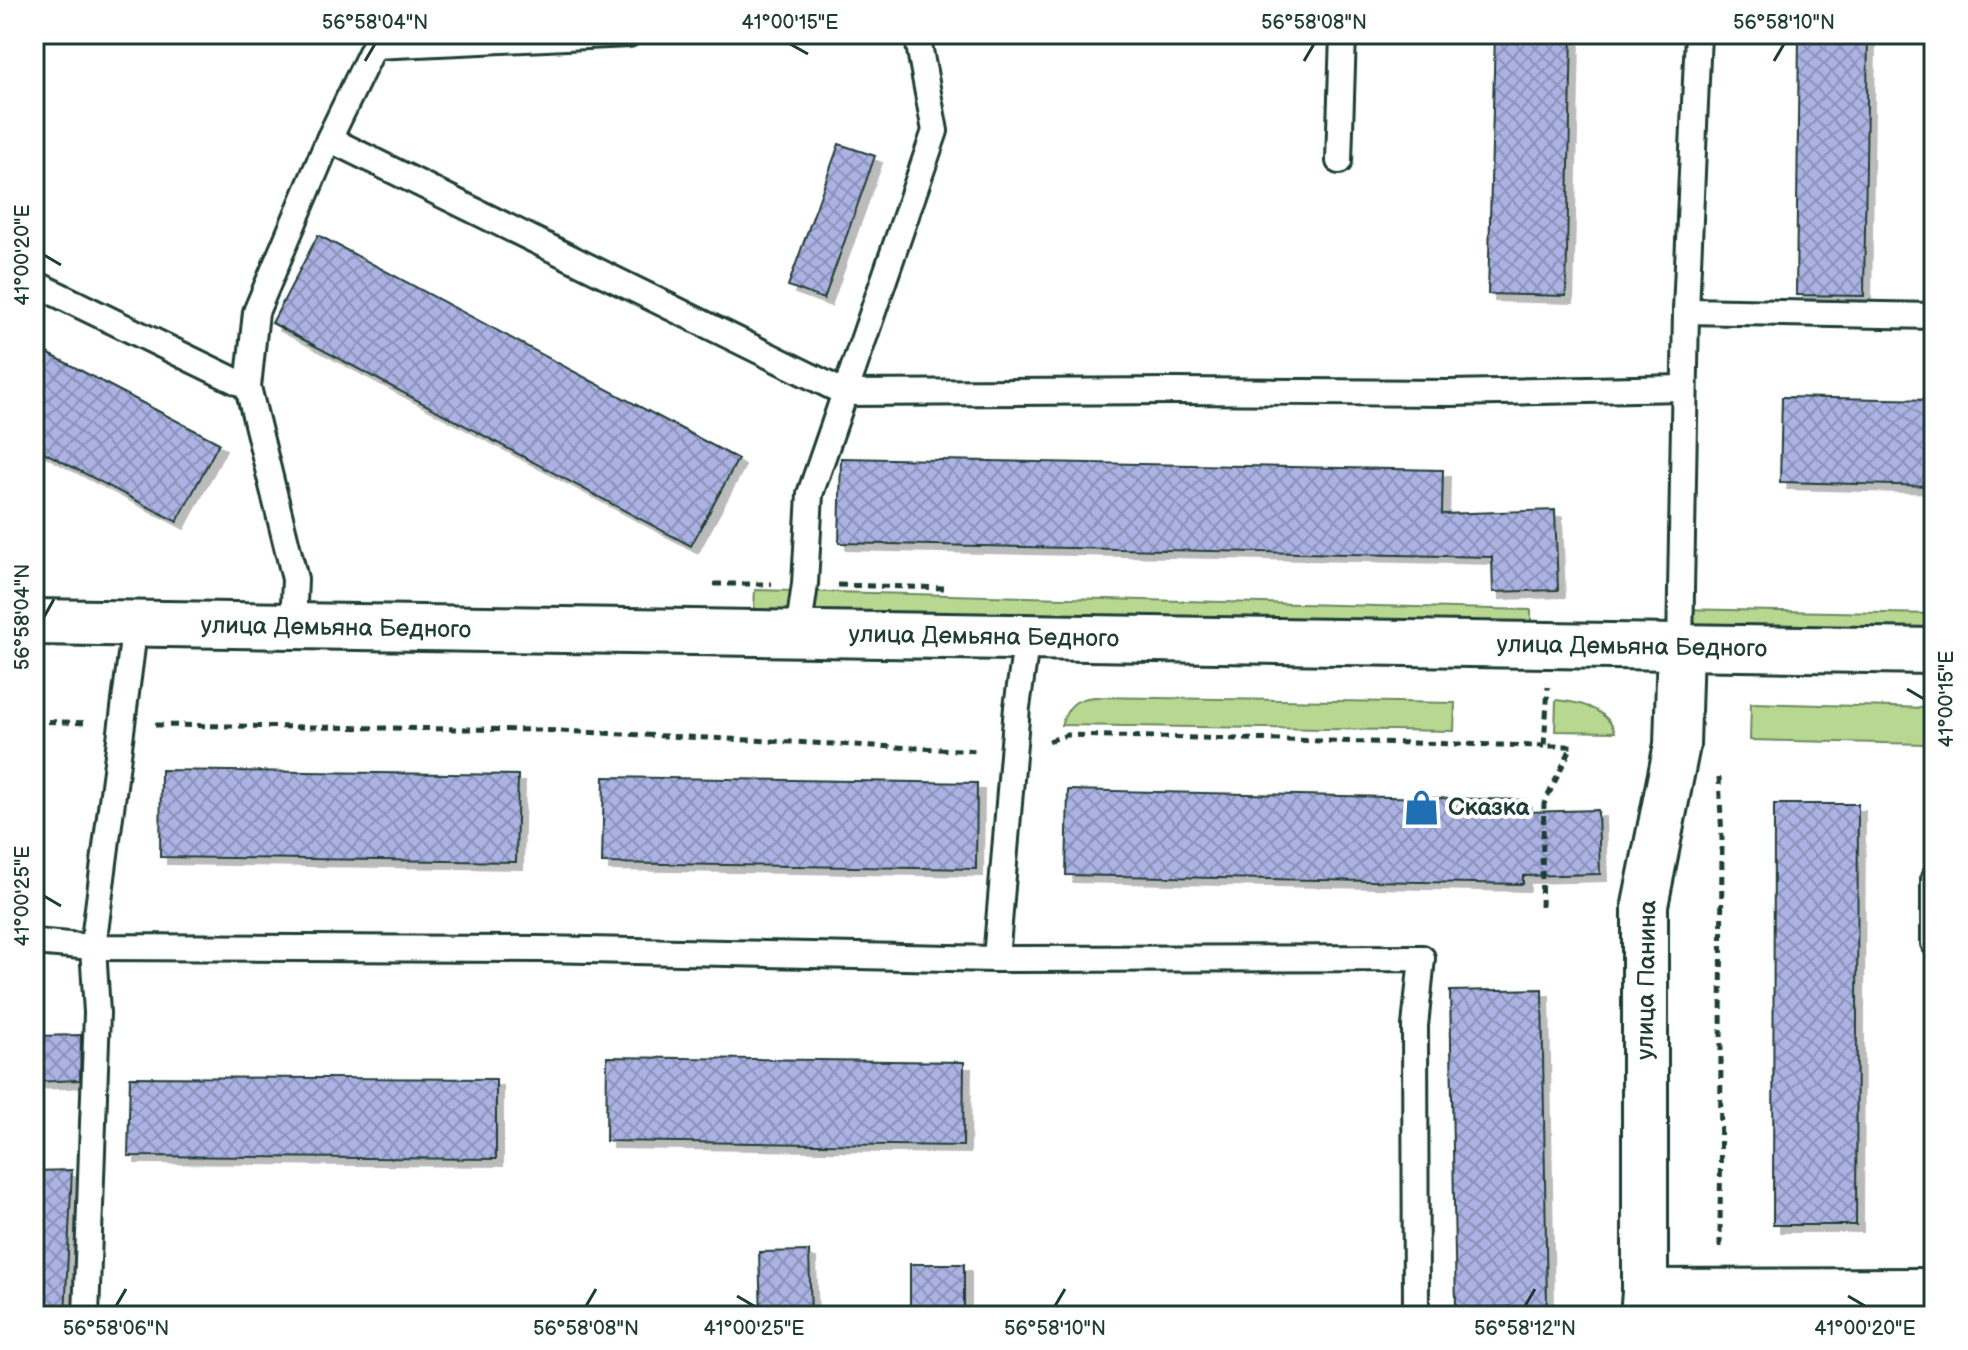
<svg xmlns="http://www.w3.org/2000/svg" width="1968" height="1350" viewBox="0 0 1968 1350" font-family="'Balsamiq Sans',sans-serif">
  <style>
    .grass { fill: #b8d790; stroke: #6c8a62; stroke-width: 2 }
    .building { fill: url(#building-cross-hatch); stroke: #1f3d34; stroke-width: 2; filter: url(#shadow) }
    .lines { fill: none; stroke-linecap: round; stroke-linejoin: round }
    .service-casing { stroke: #1f3d34; stroke-width: 30 }
    .minor-casing { stroke: #1f3d34; stroke-width: 50 }
    .tertiary-casing { stroke: #1f3d34; stroke-width: 50 }
    .path { stroke: #1f3d34; stroke-width: 5; stroke-dasharray: 8 6; stroke-linecap: butt }
    .service { stroke: #fff; stroke-width: 24 }
    .minor { stroke: #fff; stroke-width: 44 }
    .tertiary { stroke: #fff; stroke-width: 44 }
    .ticks { fill: none; stroke: #1f3d34; stroke-width: 3 }
    .labels { text-anchor: middle; stroke-width: 8; stroke-linejoin: round; paint-order: stroke }
    .street-label { font-size: 24px; fill: #1f3d34; stroke: #fff }
    .poi-label { font-size: 24px; font-weight: bold; fill: #1f3d34; stroke: #fff; text-anchor: start }
    .neatline { fill: none; stroke: #1f3d34; stroke-width: 3 }
    .ticks-label { font-size: 20px; text-anchor: middle; fill: #1f3d34 }
  </style>
  <defs>
    <pattern id="building-cross-hatch" width="8" height="8" patternUnits="userSpaceOnUse" patternTransform="scale(2)"><rect width="8" height="8" fill="#acb2e3"/><path d="M0 0l8 8M0 8l8-8" fill="none" stroke="#8b92b9"/></pattern>
    <filter id="shadow"><feDropShadow dx="7" dy="7" stdDeviation="0" flood-color="#0004"/></filter>
  </defs>
  <rect width="100%" height="100%" fill="#fff"/>
  <filter id="ink" filterUnits="userSpaceOnUse"><feTurbulence type="fractalNoise" baseFrequency=".0125" numOctaves="2"/><feDisplacementMap in="SourceGraphic" scale="16" xChannelSelector="R" yChannelSelector="G"/><feConvolveMatrix kernelMatrix="1 2 1 2 8 2 1 2 1" color-interpolation-filters="sRGB"/></filter>
  <g filter="url(#ink)">
    <!-- grass -->
    <g class="grass">
      <path d="M755,590L1531,610V641L753,624Z"/>
      <path d="M1679,609L1934,614V652L1705,635L1693,625Z"/>
      <path d="M1094,697L1455,703L1454,731L1061,725C1068,706 1074,699 1094,697Z"/>
      <path d="M1556,700C1579,702 1607,708 1615,732L1555,731Z"/>
      <path d="M1751,703L1927,708L1926,744L1750,740Z"/>
    </g>
    <!-- building -->
    <g class="building">
      <path d="M1495,34H1572L1566,296L1488,294Z"/>
      <path d="M1799,34H1868L1864,296L1796,295Z"/>
      <path d="M839,144L875,156L824,299L788,286Z"/>
      <path d="M318,235L738,459L691,546L272,323Z"/>
      <path d="M34,346L219,443L177,522L34,447Z"/>
      <path d="M1782,397L1934,400V486L1780,482Z"/>
      <path d="M841,458L1443,470L1442,514L1555,510L1558,590L1493,592L1492,557L839,543Z"/>
      <path d="M161,770L518,775L516,862L160,857Z"/>
      <path d="M604,777L977,783L976,869L602,863Z"/>
      <path d="M1068,790L1525,800V812L1598,810L1600,874L1523,876V884L1066,875Z"/>
      <path d="M1774,804H1858L1856,1225H1773Z"/>
      <path d="M1542,989L1547,1306L1456,1308L1450,991Z"/>
      <path d="M81,1035L80,1080L34,1082V1036Z"/>
      <path d="M607,1057L964,1062L963,1146L606,1141Z"/>
      <path d="M130,1077L496,1079V1159L128,1156Z"/>
      <path d="M72,1170L65,1316H34V1171Z"/>
      <path d="M809,1251L811,1316H761L759,1252Z"/>
      <rect x="910" y="1264" width="54" height="52"/>
    </g>
    <g class="lines">
      <defs>
        <g id="service">
          <path d="M329,139L845,393L935,131L917,34"/>
          <path d="M1339,161L1343,34"/>
          <path d="M34,283L248,387"/>
          <path d="M1686,311L1934,316"/>
          <path d="M293,626L295,579L248,387L256,312L329,139L374,46L629,34"/>
          <path d="M798,634L805,584L810,494L845,393L1175,391L1450,393L1684,388"/>
          <path d="M1027,637L1017,707L996,959L1422,958L1415,1026L1416,1316"/>
          <path d="M1680,647L1686,311L1698,34"/>
          <path d="M1934,878V943"/>
          <path d="M34,942L93,947L541,949L996,959"/>
          <path d="M86,1316L97,1013L93,947L135,624"/>
        </g>
        <g id="minor">
          <path d="M1645,1292L1934,1291"/>
          <path d="M1643,1316L1645,1292V905L1677,745L1680,647"/>
        </g>
        <path id="tertiary" d="M34,622L1934,651"/>
      </defs>
      <!-- service casing -->
      <use href="#service" class="service-casing"/>
      <!-- minor casing -->
      <use href="#minor" class="minor-casing"/>
      <!-- tertiary casing -->
      <use href="#tertiary" class="tertiary-casing"/>
      <!-- path -->
      <g class="path">
        <path d="M714,584H772"/>
        <path d="M838,585L948,588"/>
        <path d="M34,721L89,723"/>
        <path d="M155,725L539,730L980,751"/>
        <path d="M1049,741L1067,735L1544,746"/>
        <path d="M1719,777L1722,839L1720,1247"/>
        <path d="M1541,907L1544,804L1572,746H1544L1548,687"/>
      </g>
      <!-- service -->
      <use href="#service" class="service"/>
      <!-- minor -->
      <use href="#minor" class="minor"/>
      <!-- tertiary -->
      <use href="#tertiary" class="tertiary"/>
    </g>
  </g>
  <!-- ticks -->
  <path class="ticks" d="M790,44L808,54M365,61L375,44M1304,61L1314,44M1774,61L1784,44M44,255L61,265M44,617L54,599M1907,689L1924,699M44,896L61,906M737,1296L754,1306M1848,1296L1865,1306M116,1306L126,1289M586,1306L596,1289M1055,1306L1065,1289M1525,1306L1535,1289"/>
  <!-- icons -->
  <defs>
    <symbol id="shop-bare" viewBox="-9 -9 18 18"><path d="M-5-2.5h2.3a2.7 3.5 0 0 1 5.4 0H5L5.5 6h-11ZM-1.5-2.5h3a1.5 2.3 0 0 0-3 0Z" fill="#1f6fb2" stroke="#fff" stroke-width="2.5" paint-order="stroke"/></symbol>
  </defs>
  <g fill-rule="evenodd">
    <use href="#shop-bare" x="1396" y="782" width="51" height="51"/>
  </g>
  <g class="labels">
    <!-- street labels -->
    <g class="street-label">
      <text transform="translate(336 627) rotate(1)" y="8">улица Демьяна Бедного</text>
      <text transform="translate(984 636) rotate(1)" y="8">улица Демьяна Бедного</text>
      <text transform="translate(1632 646) rotate(1)" y="8">улица Демьяна Бедного</text>
      <text transform="translate(1646 980) rotate(-89)" y="8">улица Панина</text>
    </g>
    <!-- poi labels -->
    <g class="poi-label">
      <text x="1448" y="815">Сказка</text>
    </g>
  </g>
  <!-- margin -->
  <rect width="1968" height="1350" fill="none" stroke="#fff" stroke-width="88"/>
  <rect x="44" y="44" width="1880" height="1262" class="neatline"/>
  <g class="ticks-label">
    <text x="375" y="29">56°58'04"N</text>
    <text x="790" y="29">41°00'15"E</text>
    <text x="1314" y="29">56°58'08"N</text>
    <text x="1784" y="29">56°58'10"N</text>
    <text transform="translate(22 255) rotate(-90)" y="7">41°00'20"E</text>
    <text transform="translate(22 617) rotate(-90)" y="7">56°58'04"N</text>
    <text transform="translate(1946 699) rotate(-90)" y="7">41°00'15"E</text>
    <text transform="translate(22 896) rotate(-90)" y="7">41°00'25"E</text>
    <text x="116" y="1335">56°58'06"N</text>
    <text x="586" y="1335">56°58'08"N</text>
    <text x="754" y="1335">41°00'25"E</text>
    <text x="1055" y="1335">56°58'10"N</text>
    <text x="1525" y="1335">56°58'12"N</text>
    <text x="1865" y="1335">41°00'20"E</text>
  </g>
</svg>
